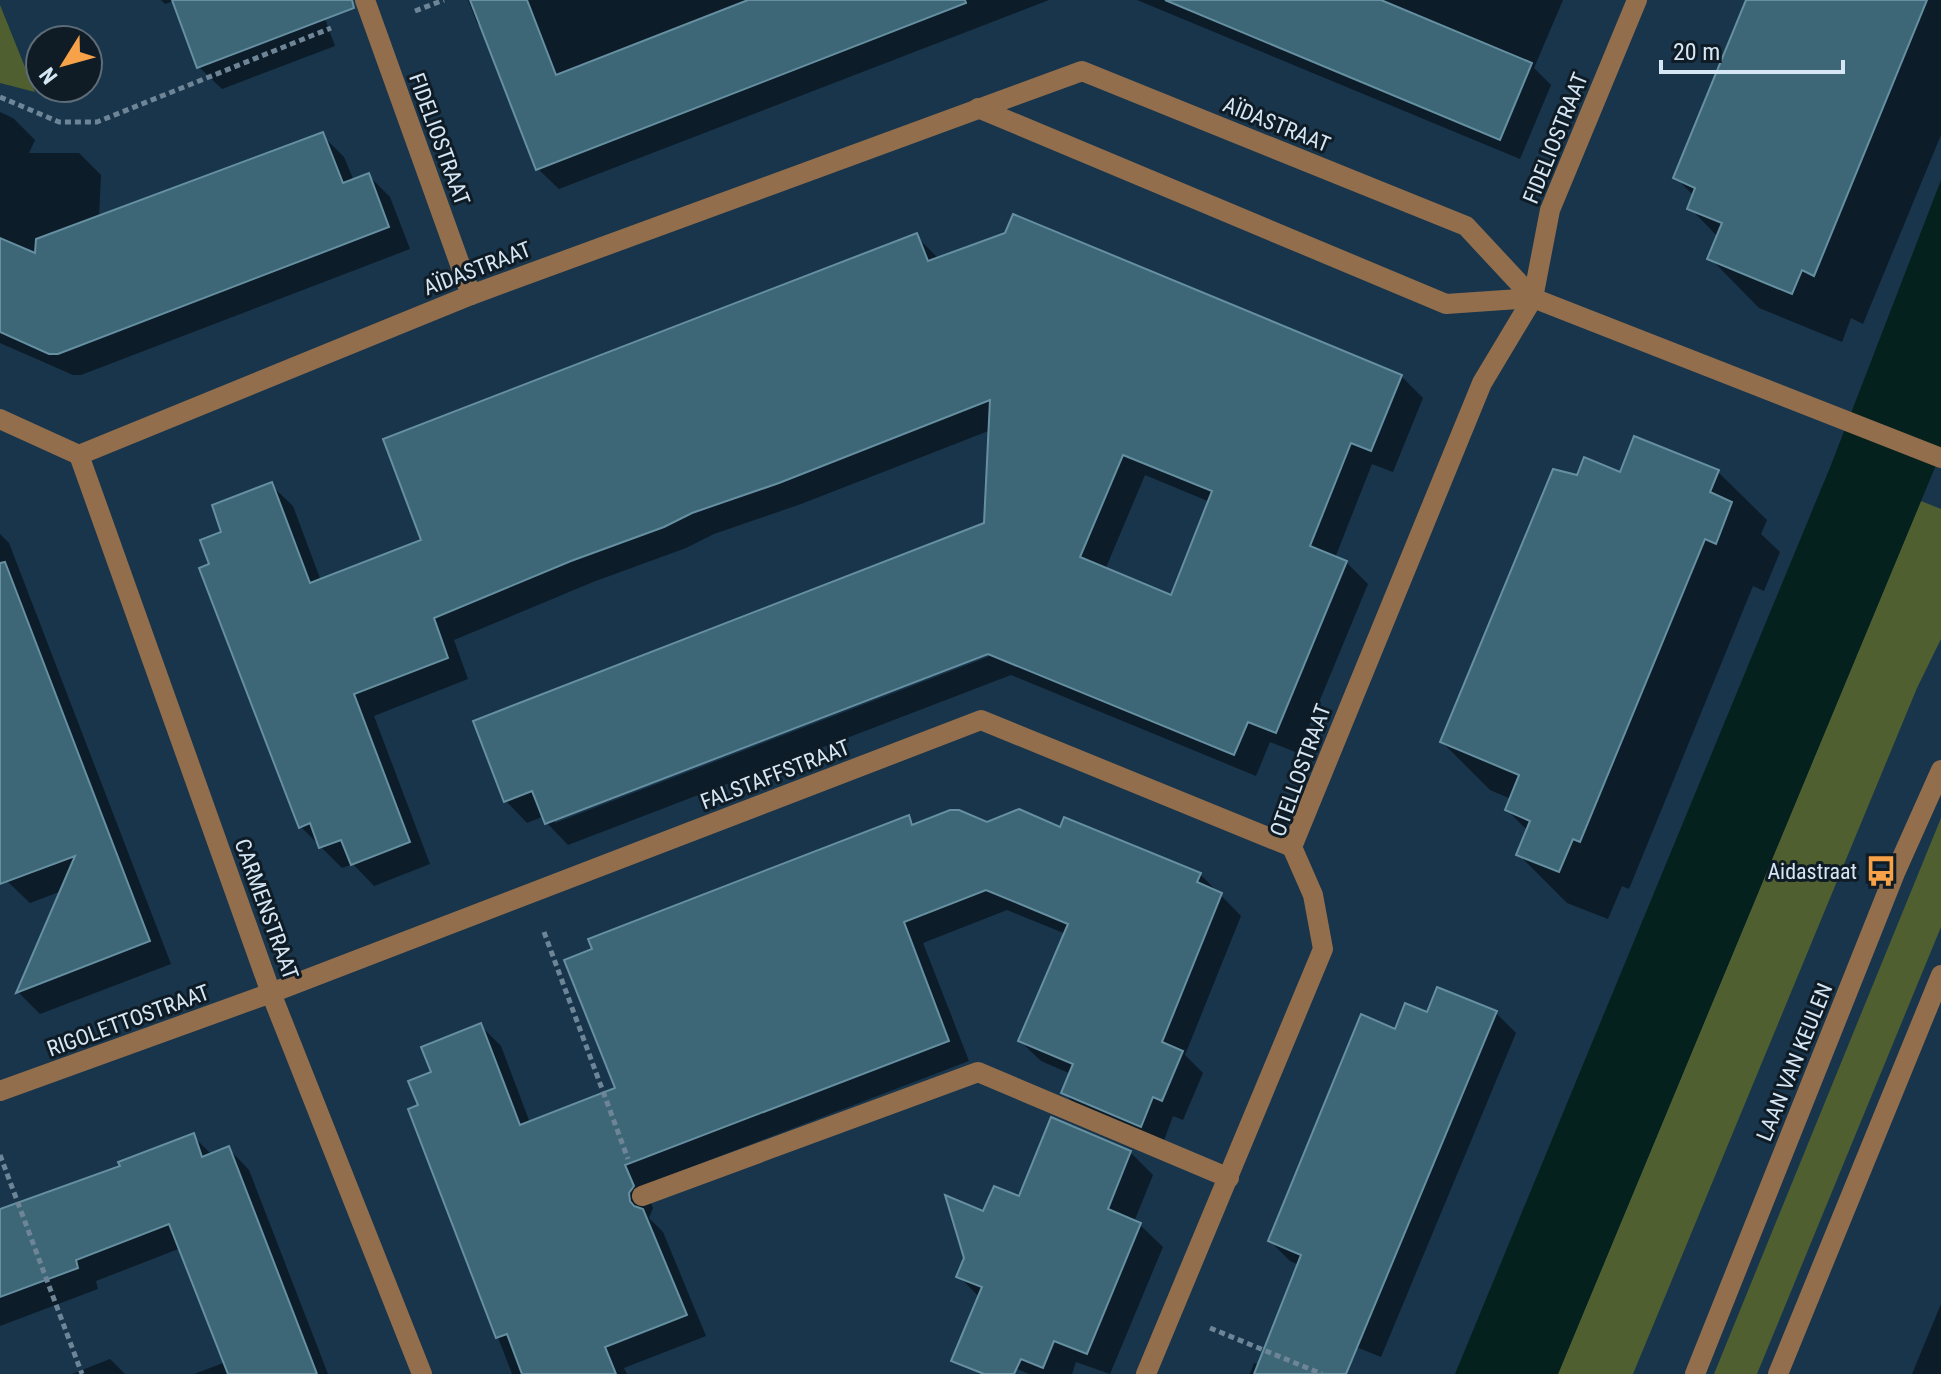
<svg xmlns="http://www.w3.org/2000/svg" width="1941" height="1374" viewBox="0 0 1941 1374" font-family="'Roboto Condensed',sans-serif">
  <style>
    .green { fill: #505f30 }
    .water { fill: #05211d }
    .shadow { fill: #0007; fill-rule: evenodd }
    .building { fill: #3d6777; stroke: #6690a1; stroke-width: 2; fill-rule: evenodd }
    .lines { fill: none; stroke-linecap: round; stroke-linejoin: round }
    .path { stroke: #6d8597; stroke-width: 5; stroke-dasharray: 6 4; stroke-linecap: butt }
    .minor { stroke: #926e4d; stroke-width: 20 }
    .labels { text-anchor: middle; stroke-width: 6; stroke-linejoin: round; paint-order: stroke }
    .street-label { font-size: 22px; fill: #d5e6f4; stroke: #0f1b25 }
    .poi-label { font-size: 22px; fill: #d5e6f4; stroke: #0f1b25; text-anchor: end }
  </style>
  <rect width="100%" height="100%" fill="#18354b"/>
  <!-- green -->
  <g class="green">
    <path d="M0,5L35,92L0,83Z"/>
    <path d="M1921,501L1941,509V639L1917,688L1633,1374H1558Z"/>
    <path d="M1941,818V927L1757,1374H1714Z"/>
  </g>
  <!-- water -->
  <path class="water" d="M1941,180V453L1558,1374H1455L1831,465Z"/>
  <!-- shadow -->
  <g class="shadow">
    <path d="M161,0H318L335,46L222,89L199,67L174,1L165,4Z"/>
    <path d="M468,0H1049L559,189L538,169L485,32L477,23Z"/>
    <path d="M1137,0H1563L1534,68L1551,85L1520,159Z"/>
    <path d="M1748,0H1941V135L1863,324L1851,318L1842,342L1759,308L1710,258L1718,237L1690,208L1694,196L1675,177Z"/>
    <path d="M0,112L13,118L35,140L29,153H79L101,175L99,217L322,135L344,157L354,181L368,175L390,197L410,249L81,375H73L0,343Z"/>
    <path d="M916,236L939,259L1401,376L1423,398L1393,472L1372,464L1335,558L1346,562L1368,584L1298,753L1270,742L1256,776L1011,675L568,845L547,823L544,816L527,823L506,801L986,524L991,430L801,504L714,534L686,548L593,582L454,640L468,679L374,716L430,864L374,886L353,864L342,868L300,826L212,565L224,533L271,485L293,506L321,581L424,541ZM1145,475L1210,502L1172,598L1105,570ZM997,649L998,653L555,823V818Z"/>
    <path d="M1718,472L1767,520L1761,534L1780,552L1764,591L1753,586L1629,889L1622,886L1608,919L1567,903L1518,854L1528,831L1507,810L1511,799L1490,790L1442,742L1578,477Z"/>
    <path d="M0,534L9,543L171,964L40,1014L18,992L62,891L30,903L7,881L0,863Z"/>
    <path d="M908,818L916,826L987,824L1061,829L1200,874L1241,916L1185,1055L1203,1073L1183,1120L1173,1116L1162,1146L1084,1113L1064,1093L1071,1074L1041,1061L1020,1041L1066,934L1007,910L923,943L969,1061L644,1185L653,1208L649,1218L663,1232L706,1336L624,1368L627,1374H512L411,1110L421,1107L434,1073L480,1025L501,1046L530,1123L617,1089Z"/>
    <path d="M1496,1013L1516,1033L1381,1357L1346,1343L1334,1374H1250L1254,1363L1260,1365L1299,1265L1290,1261L1270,1241L1396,1031L1428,1015Z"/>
    <path d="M193,1136L212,1155L228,1148L249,1170L328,1374H194L226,1362L181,1248L96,1281L98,1289L0,1326V1211L122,1168Z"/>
    <path d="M1130,1152L1153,1175L1134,1222L1140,1225L1163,1247L1110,1374L1076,1362L1072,1374H1029L987,1356L979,1297L959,1276L984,1214Z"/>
    <path d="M1941,1304V1374H1912Z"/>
    <path d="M110,1359L125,1374H72Z"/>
  </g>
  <!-- building -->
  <g class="building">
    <path d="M172,0H352L354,8L197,68Z"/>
    <path d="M470,0H527L556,75L748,0H965L966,3L536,170Z"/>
    <path d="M1165,0H1381L1532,63L1500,140Z"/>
    <path d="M1746,0H1927L1814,276L1802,270L1792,294L1707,259L1722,223L1687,209L1695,188L1673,178Z"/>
    <path d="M323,132L343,183L369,173L389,227L58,354H49L0,332V238L35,253L36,239Z"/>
    <path d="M1013,214L1402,375L1371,451L1351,443L1310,546L1347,561L1276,733L1248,722L1234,755L988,654L545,824L532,791L504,802L473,721L984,523L990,400L779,483L692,513L664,527L571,561L434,618L448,658L354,694L410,842L351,865L341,840L319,848L310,823L299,828L199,568L209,564L200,540L221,532L212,505L272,482L310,583L421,540L383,439L917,233L928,261L1005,233ZM1123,455L1212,491L1171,595L1080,557Z"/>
    <path d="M1634,436L1719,470L1710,492L1732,502L1716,544L1705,539L1580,842L1573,839L1559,872L1516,855L1530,821L1505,810L1519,775L1440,742L1553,469L1577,475L1584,457L1620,472Z"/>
    <path d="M5,562L150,941L16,993L75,856L0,884V563Z"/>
    <path d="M1019,809L1060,827L1064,817L1201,873L1197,882L1222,893L1162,1042L1183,1051L1162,1101L1153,1097L1141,1127L1061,1093L1073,1064L1018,1041L1068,924L986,890L904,922L949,1041L625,1165L634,1186L629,1193L630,1201L634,1206L643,1209L687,1315L605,1347L616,1374H522L507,1334L496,1338L408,1109L418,1105L408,1081L431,1072L421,1047L481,1023L520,1125L615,1088L564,960L592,949L588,939L909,815L912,825L950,810H959L987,822Z"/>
    <path d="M1437,987L1497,1011L1346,1374H1254L1301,1255L1268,1241L1361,1014L1395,1029L1405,1003L1427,1012Z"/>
    <path d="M1051,1117L1131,1151L1108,1209L1141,1223L1087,1354L1054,1341L1043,1368L1021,1359L1014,1374H984L951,1361L982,1287L956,1277L964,1258L945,1195L983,1211L994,1186L1019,1196Z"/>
    <path d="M194,1133L202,1157L229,1146L317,1374H228L169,1224L76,1260L78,1268L0,1297V1209L120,1166L118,1162Z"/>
  </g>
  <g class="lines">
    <!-- path -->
    <g class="path">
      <path d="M415,11L444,0"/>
      <path d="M0,97L59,122H97L331,28"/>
      <path d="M544,932L628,1159"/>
      <path d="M0,1155L82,1374"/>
      <path d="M1210,1328L1322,1374"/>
    </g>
    <!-- minor -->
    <g class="minor">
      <path d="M365,0L471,295"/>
      <path d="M978,108L1446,304L1533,298"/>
      <path d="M0,419L79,455L471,295L1082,71L1466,226L1533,298L1941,458"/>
      <path d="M79,455L271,993L422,1374"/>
      <path d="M0,1091L271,993L981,720L1292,847"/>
      <path d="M642,1196L978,1072L1229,1178"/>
      <path d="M1146,1374L1323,949L1313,895L1292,847L1482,383L1533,298L1550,210L1637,0"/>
      <path d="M1695,1374L1895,873L1941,770"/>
      <path d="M1778,1374L1941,975"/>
    </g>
  </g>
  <!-- icons -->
  <defs>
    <symbol id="bus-bare" viewBox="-9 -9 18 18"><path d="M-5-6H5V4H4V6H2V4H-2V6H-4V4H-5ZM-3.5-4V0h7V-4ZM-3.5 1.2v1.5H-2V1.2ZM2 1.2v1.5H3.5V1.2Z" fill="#f7a248" stroke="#0f1b25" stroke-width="2.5" paint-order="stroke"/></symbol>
  </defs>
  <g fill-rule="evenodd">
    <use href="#bus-bare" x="1859" y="849" width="44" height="44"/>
  </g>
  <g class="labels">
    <!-- street labels -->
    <g class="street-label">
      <text transform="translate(1277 124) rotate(22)" y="8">AÏDASTRAAT</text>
      <text transform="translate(1555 138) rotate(-68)" y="8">FIDELIOSTRAAT</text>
      <text transform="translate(440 139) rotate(70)" y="8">FIDELIOSTRAAT</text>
      <text transform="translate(477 268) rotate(-21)" y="8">AÏDASTRAAT</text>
      <text transform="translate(1300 770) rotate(-70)" y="8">OTELLOSTRAAT</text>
      <text transform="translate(775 774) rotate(-21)" y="8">FALSTAFFSTRAAT</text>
      <text transform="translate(267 909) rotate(70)" y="8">CARMENSTRAAT</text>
      <text transform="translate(128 1020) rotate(-20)" y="8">RIGOLETTOSTRAAT</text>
      <text transform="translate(1794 1062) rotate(-68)" y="8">LAAN VAN KEULEN</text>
    </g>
    <!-- poi labels -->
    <g class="poi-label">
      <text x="1857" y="879">Aidastraat</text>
    </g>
  </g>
  <!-- north arrow -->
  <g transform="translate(64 64) rotate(233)"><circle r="38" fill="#0f1b25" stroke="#5e6c78" stroke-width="2"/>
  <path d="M0-6L14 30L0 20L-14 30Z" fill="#f7a248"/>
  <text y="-12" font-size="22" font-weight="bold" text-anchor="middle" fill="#d5e6f4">N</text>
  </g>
  <!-- scale -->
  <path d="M1661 60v12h182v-12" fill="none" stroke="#d5e6f4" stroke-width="4"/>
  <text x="1673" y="60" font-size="24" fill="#d5e6f4" stroke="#0f1b25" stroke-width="6" paint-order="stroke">20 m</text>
</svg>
